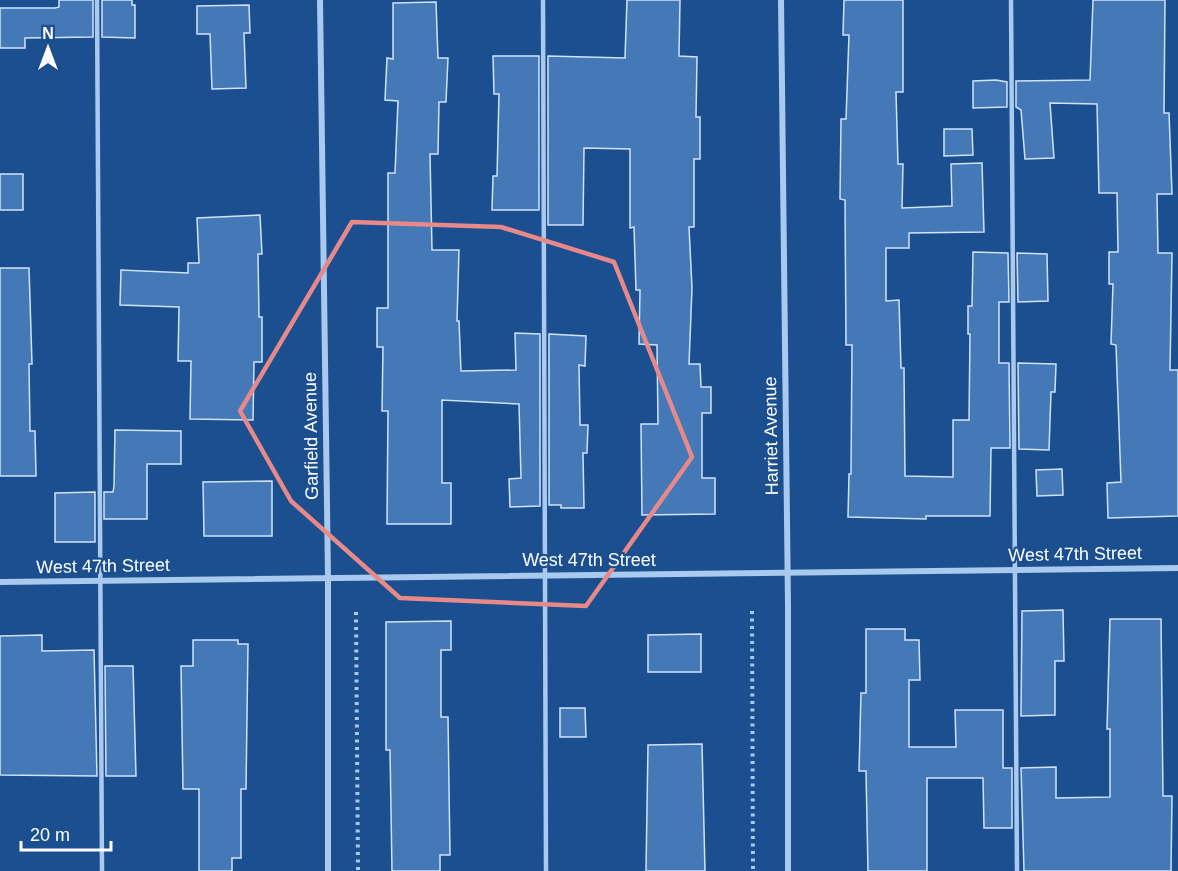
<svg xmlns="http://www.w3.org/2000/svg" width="1178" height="871" viewBox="0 0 1178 871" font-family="Arial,sans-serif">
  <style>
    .building { fill: #4478b7; stroke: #cfe3fa; stroke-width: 1.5 }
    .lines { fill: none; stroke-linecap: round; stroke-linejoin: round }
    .path { stroke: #a9c9ee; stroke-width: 4; stroke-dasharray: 3 4.5; stroke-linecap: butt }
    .service { stroke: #a9c9ee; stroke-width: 4.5 }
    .minor { stroke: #a9c9ee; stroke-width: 6 }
    .marked { fill: none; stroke: #e88989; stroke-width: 4.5; stroke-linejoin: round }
    .labels { text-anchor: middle; stroke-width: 4.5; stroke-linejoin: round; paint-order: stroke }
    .street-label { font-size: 18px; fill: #fff; stroke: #1b4f8f }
  </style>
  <rect width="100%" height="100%" fill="#1b4f8f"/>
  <!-- building -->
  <g class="building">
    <path d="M59,0H93V37L25,38V48H0V8H55L59,7Z"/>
    <path d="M102,0H132V5H135V38L102,37Z"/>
    <path d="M627,0H680L679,56L697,57L696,117H700V159H694V227H689L692,288L689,364H700L701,387H711V413H702V478H715V514L642,515L641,424H658L657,345L639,344L640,290H636L634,227L630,228V149L584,148L583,225H548V56L625,58Z"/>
    <path d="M844,0H903V92H896L898,164H903L902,208L952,206L951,164L982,163L984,232L909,233V248H886V301L899,300L901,368H904L905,476L953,477V420H969L970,334H968V306H972L973,252L1008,253L1009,302H999V363H1009L1010,448H991L990,516H926V519L848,517L849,474H851L852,345H846L845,200L840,199L841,119H846L849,35H843Z"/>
    <path d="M1093,0H1165L1164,113H1169L1172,194H1157L1158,253H1172L1170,370H1178V516L1108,518L1107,483L1121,482L1116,345L1111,344L1113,284H1109V252H1118L1117,193H1099L1097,104L1050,103L1054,158L1025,159L1021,110L1016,107V81L1090,80Z"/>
    <path d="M436,2L438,58H448L446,102H439L438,154H430L432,250H459L457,321H459L461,371L516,370L515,333L540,334V506L510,507L509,479L521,478L519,404L442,400V483H451V524H387L388,411H382L383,347H377V308H388V173H395L398,101L385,100L387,58L393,59V3Z"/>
    <path d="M249,5L250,33H244L246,88L212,89L210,34H197V6Z"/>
    <path d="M493,56H539V210H492L493,176H497L499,94H494Z"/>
    <path d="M996,80L1007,82V107L973,108V81Z"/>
    <path d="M944,129H972L973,155L944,156Z"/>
    <rect x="0" y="174" width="23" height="36"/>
    <path d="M260,215L262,254H258L259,317H262V362H254L253,420L190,419L191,361H178L179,307L120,305L121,270L188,273V263H199L197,218Z"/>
    <path d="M1017,253L1047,254L1048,301L1018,302Z"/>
    <path d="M0,268H29L32,364H29L30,431H35L36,476H0Z"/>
    <path d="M549,334L586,336L585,366L579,365L580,425H588L587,453H583L584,508H561V505H549Z"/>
    <path d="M1018,363L1056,364L1055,392H1051L1049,450L1019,449Z"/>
    <path d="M115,430L181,431V464H147V519H104V492H113L114,486Z"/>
    <path d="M1062,469L1063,495L1037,496L1036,470Z"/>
    <path d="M272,481V536H204L203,482Z"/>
    <path d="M95,492V542H55V493Z"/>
    <path d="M1063,610L1064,661H1055V715L1021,716L1022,611Z"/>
    <path d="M1110,619H1161L1163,796H1172L1171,871H1024L1021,768L1056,767V798L1110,797V729H1107Z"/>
    <path d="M451,621V650H441V717H448L450,855H440V871H392L390,750H386V622Z"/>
    <path d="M866,629H905V640H919L920,680H909V747H956L955,710H1003V768H1012V828H984L983,778H927V871H868L866,771H859L861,693H866Z"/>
    <path d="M701,634V672H648V635Z"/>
    <path d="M42,635V651L94,650L97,776L0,775V636Z"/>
    <path d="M193,640H238V644H248L246,789H241V858H232V871H199V789H183L181,666H193Z"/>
    <path d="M105,666H133L136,776H106Z"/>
    <path d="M560,708H585L586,737H560Z"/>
    <path d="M702,744L705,871H646L648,745Z"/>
  </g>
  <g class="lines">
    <!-- path -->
    <g class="path">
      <path d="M752,611L753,871"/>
      <path d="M356,612L358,871"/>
    </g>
    <!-- service -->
    <g class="service">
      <path d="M97,0L102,871"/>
      <path d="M543,0L546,871"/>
      <path d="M1011,0L1017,871"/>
    </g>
    <!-- minor -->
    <g class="minor">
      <path d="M320,0L328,577V871"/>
      <path d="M781,0L788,606V871"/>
      <path d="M0,582L1178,568"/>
    </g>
  </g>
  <!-- marked area -->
  <path class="marked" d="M352,222L501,227L614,262L692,457L586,606L400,598L291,501L240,411Z"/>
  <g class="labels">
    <!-- street labels -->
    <g class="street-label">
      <text transform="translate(311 436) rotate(-91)" y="6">Garfield Avenue</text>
      <text transform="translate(771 436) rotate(-91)" y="6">Harriet Avenue</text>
      <text transform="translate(1075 554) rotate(-1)" y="6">West 47th Street</text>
      <text x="589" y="566">West 47th Street</text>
      <text transform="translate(103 566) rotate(-1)" y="6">West 47th Street</text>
    </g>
  </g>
  <!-- north arrow -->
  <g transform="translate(48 48)" stroke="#1b4f8f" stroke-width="4.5" paint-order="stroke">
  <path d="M0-4.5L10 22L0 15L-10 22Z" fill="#ffffff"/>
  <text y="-9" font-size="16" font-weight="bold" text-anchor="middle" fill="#ffffff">N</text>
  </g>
  <!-- scale -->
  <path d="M21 841v9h90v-9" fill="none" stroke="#ffffff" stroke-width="3"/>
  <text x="30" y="841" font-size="18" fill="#ffffff" stroke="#1b4f8f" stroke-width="4.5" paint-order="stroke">20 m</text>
</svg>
